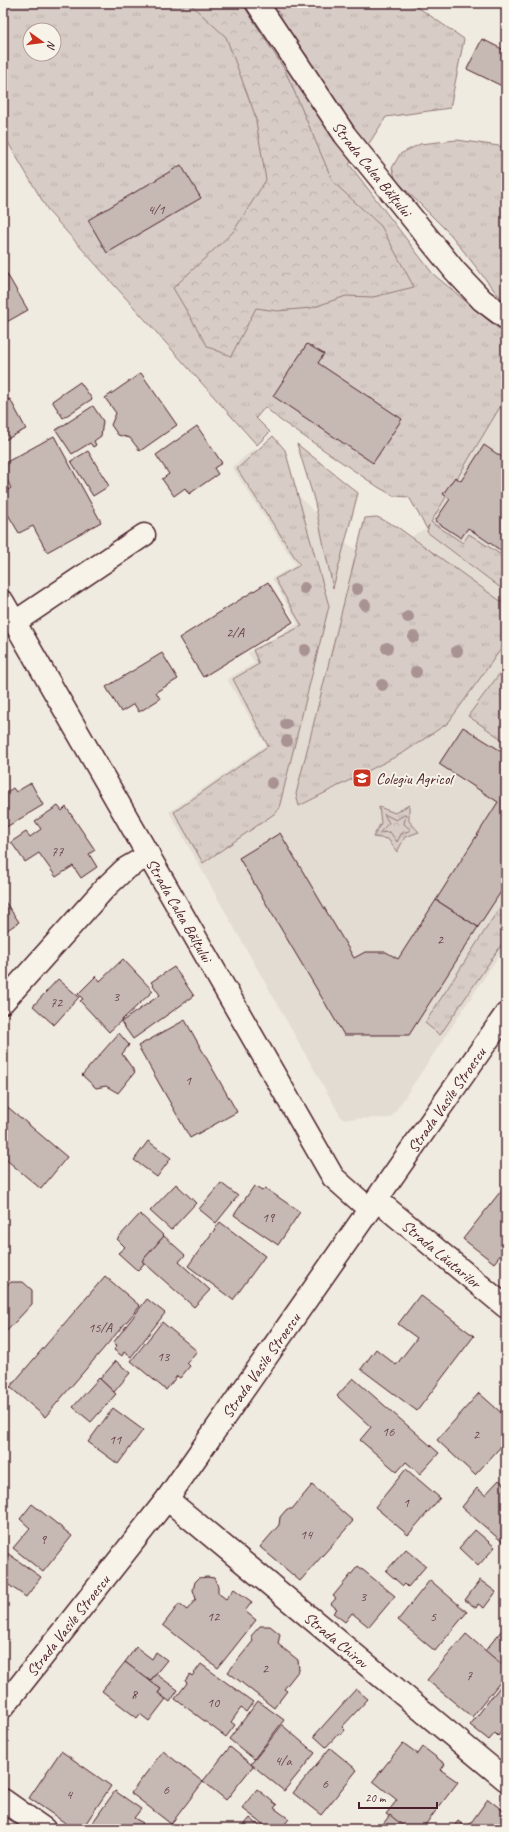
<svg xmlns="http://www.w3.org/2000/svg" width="509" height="1832" viewBox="0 0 509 1832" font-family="Caveat,sans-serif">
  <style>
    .built { fill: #e3dcd2 }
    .grass { fill: url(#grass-tufts); stroke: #917678; fill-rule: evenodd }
    .forest { fill: url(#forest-crowns); stroke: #917678 }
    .building { fill: #c6b8b3; stroke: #4a1f2b }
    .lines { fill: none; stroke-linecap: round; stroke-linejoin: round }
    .minor-casing { stroke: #4a1f2b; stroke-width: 25 }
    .major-casing { stroke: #4a1f2b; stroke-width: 25 }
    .minor { stroke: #f7f3e8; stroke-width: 22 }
    .major { stroke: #f7f3e8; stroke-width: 22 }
    .tree { fill: #a89292 }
    .labels { text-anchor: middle; stroke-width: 4; stroke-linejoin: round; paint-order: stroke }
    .number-label { font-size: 14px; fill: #69454d }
    .street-label { font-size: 16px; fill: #4a1f2b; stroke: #f7f3e8 }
    .poi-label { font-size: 16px; fill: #4a1f2b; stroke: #f7f3e8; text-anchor: start }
  </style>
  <defs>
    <pattern id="grass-tufts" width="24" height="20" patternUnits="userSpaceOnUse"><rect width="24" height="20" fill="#d8cdc6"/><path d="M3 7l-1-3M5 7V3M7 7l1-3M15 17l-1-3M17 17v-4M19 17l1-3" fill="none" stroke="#bbb0aa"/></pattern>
    <pattern id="forest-crowns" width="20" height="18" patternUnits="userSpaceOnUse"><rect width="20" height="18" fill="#d8cdc6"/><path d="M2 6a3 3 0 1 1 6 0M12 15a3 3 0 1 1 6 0" fill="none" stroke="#bbb0aa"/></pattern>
  </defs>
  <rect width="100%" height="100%" fill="#f0ebe0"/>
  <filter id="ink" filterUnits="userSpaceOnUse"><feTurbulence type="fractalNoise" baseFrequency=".025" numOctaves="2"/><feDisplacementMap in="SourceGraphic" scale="8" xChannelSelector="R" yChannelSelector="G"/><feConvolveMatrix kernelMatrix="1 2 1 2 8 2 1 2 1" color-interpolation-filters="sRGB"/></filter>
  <g filter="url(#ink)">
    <!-- built -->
    <path class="built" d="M506,397V945L391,1118L342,1119L169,812L266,745L227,679L255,663L248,653L298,624L272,578L296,565L232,467L254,449L343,542L382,562L418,532L427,529Z"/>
    <!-- grass -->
    <g class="grass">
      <path d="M3,3H409L422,10L464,39L450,108L386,117L370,142L349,164L433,274L506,335V397L431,522L463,543L469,534L506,558V592L427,532L429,525L427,529L409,497L394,496L378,487L280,420L265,407L256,418L270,432L257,445L49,212L3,134ZM30,30H54V54H30Z"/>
      <path d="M457,140L506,147V302L497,294L451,235L396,180L392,168L400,154L420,144Z"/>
      <path d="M273,436L285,450L329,606L279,808L274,814L203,863L174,812L268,746L233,679L259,664L253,650L302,626L275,579L300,565L237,469Z"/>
      <path d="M297,444L358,493L333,588L314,499Z"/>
      <path d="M377,517L396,526L506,605V642L448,723L403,753L299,806L296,794L365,518Z"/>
      <path d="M506,665V742L468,716Z"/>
      <path d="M409,805V821L419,832L405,837L397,852L388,839L373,837L381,823L379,807L395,813Z"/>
      <path d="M506,898V938L440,1035L425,1023Z"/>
    </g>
    <!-- forest -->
    <g class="forest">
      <path d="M189,3H242L285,70L333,182L381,226L414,287L373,297L346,296L311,308L277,311L256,308L231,356L208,347L173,288L233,232L266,180L255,115L226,37Z"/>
      <path d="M384,814L396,820L406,814L404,824L411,830L401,834L397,842L390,832L379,833L389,823Z"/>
    </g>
    <!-- building -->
    <g class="building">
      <path d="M482,39L506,51V88L467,69Z"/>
      <path d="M181,165L201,198L107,253L88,220Z"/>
      <path d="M4,269L28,310L3,324V270Z"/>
      <path d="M307,344L324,354L318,363L402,419L373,463L273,396Z"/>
      <path d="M141,373L177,425L140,451L130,438L118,435L111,425L116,413L105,398Z"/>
      <path d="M80,382L92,399L63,418L52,401Z"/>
      <path d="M3,399L4,401L10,399L26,429L3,441Z"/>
      <path d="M93,406L103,421L101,436L94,441L96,445L93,447L90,443L72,454L56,430Z"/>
      <path d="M197,426L222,463L214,468L218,474L189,494L185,488L174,496L162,479L169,474L156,455Z"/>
      <path d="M54,436L101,522L47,552L33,526L19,533L3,506V493L11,488L3,472V464Z"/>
      <path d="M484,445L506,460V469L504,473L506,474V554L468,528L461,538L435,521L450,499L443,494L455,477L461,481Z"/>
      <path d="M88,451L109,486L93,496L71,461Z"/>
      <path d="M268,582L293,622L203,677L179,638Z"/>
      <path d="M162,653L178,679L156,692L160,699L139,712L134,704L121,712L106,687Z"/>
      <path d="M463,727L506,754V884L478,927L436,900L498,802L439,764Z"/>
      <path d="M31,783L43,805L3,829V799L6,797L4,794L13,788L16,792Z"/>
      <path d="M58,806L62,811L66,807L95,850L89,854L97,867L81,878L73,866L56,877L39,853L25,862L11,842L26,832L30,837L41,829L35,821Z"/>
      <path d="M280,833L354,958L365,952H386L398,959L436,900L478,927L409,1035H344L239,858Z"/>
      <path d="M3,899L19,922L3,933Z"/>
      <path d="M123,959L153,991L109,1032L80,1001L83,999L78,994L96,976L100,981Z"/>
      <path d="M174,967L194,996L133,1039L121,1022L160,995L151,982Z"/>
      <path d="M58,979L79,997L54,1025L33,1006Z"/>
      <path d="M185,1020L237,1112L190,1138L138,1046Z"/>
      <path d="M119,1033L129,1045L122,1054L135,1072L118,1093L106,1086L96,1088L82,1075Z"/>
      <path d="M3,1103L67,1157L41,1189L3,1157Z"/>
      <path d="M148,1141L171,1158L157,1177L134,1160Z"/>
      <path d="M221,1183L238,1196L216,1223L199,1209Z"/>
      <path d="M176,1184L196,1203L171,1230L150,1211Z"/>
      <path d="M254,1186L262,1191L265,1188L300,1212L278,1245L234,1215Z"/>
      <path d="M504,1187L506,1188V1248L494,1263L463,1239Z"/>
      <path d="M140,1214L164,1236L142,1261L144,1263L138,1271L118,1253L125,1247L117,1239Z"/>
      <path d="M220,1222L265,1256L233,1300L188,1266Z"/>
      <path d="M164,1236L185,1255L179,1262L210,1290L194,1307L142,1261Z"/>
      <path d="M105,1276L140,1306L45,1417L10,1387Z"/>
      <path d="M11,1282H23L32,1290V1304L3,1335V1285L5,1287Z"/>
      <path d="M420,1295L474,1336L417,1411L361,1369L376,1349L396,1365L417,1338L398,1324Z"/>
      <path d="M147,1299L165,1313L131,1357L124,1352L122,1356L114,1350L117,1345L113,1343Z"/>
      <path d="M162,1322L197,1351L187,1363L190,1366L180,1378L177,1376L166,1390L131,1361Z"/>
      <path d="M116,1361L130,1373L114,1392L100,1379Z"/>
      <path d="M99,1378L116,1394L91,1422L73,1407Z"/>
      <path d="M353,1378L439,1453L420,1474L406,1462L397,1472L360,1440L371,1427L337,1396Z"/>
      <path d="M479,1393L506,1417V1441L475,1475L437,1440Z"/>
      <path d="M113,1408L143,1430L118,1464L88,1442Z"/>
      <path d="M406,1469L440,1498L408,1535L375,1507Z"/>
      <path d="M499,1480L506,1486V1545L462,1507L477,1488L485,1495Z"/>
      <path d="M312,1485L353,1521L300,1581L260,1547L279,1525L280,1517L287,1509H292Z"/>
      <path d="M32,1504L72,1536L43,1572L13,1548L30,1528L20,1519Z"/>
      <path d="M475,1530L495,1547L478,1566L459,1548Z"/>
      <path d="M406,1549L426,1566L408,1587L405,1584L403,1586L386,1571Z"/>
      <path d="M3,1550L41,1577L26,1597L3,1581Z"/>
      <path d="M358,1566L395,1596L369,1627L352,1613L345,1622L333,1613L337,1609L331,1604L336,1598L333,1596Z"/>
      <path d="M207,1577L214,1578L218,1586V1593L226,1599L234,1589L252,1602L245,1611L256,1620L218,1668L163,1625L179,1604L187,1610L196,1599L193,1590L195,1582L199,1578Z"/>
      <path d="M430,1580L467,1612L435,1651L398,1620Z"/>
      <path d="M480,1580L496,1592L484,1608L478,1604L476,1608L465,1600Z"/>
      <path d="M506,1625V1668L485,1651Z"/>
      <path d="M260,1626H270L280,1634L278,1644L298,1660L299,1670L284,1689L287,1691L274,1708L228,1672L253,1641L251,1636Z"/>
      <path d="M466,1634L506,1668V1675L472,1717L427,1680Z"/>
      <path d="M136,1647L152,1659L156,1652L167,1660L150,1681L125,1662Z"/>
      <path d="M125,1662L161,1689L158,1693L166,1699L149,1721L140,1714L137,1718L102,1691Z"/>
      <path d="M201,1664L253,1702L246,1712L241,1708L231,1722L235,1725L226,1737L175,1699L187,1683L185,1681L190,1674L192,1676Z"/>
      <path d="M156,1674L178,1690L170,1702L158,1693L161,1689L150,1681Z"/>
      <path d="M506,1679V1726L498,1736L495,1733L489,1740L470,1725Z"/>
      <path d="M356,1689L368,1699L342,1727L345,1730L341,1735L339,1733L326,1747L314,1736Z"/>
      <path d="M258,1701L284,1720L254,1759L229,1739Z"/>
      <path d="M282,1725L315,1753L284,1791L251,1764Z"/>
      <path d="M403,1743L418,1754L423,1747L445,1764L441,1770L458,1782L422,1829H407L386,1814L397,1800L373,1781Z"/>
      <path d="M230,1747L253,1766L226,1800L203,1781Z"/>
      <path d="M330,1748L357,1770L321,1815L293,1793Z"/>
      <path d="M61,1751L111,1786L82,1829H74L29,1798Z"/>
      <path d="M163,1751L203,1782L171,1824L131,1793Z"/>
      <path d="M257,1789L277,1805L274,1808L289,1819L281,1829H269L242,1808Z"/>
      <path d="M115,1791L141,1809L134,1818L143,1823L139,1829H88Z"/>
      <path d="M488,1799L506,1813V1829H452L458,1821L467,1828Z"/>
      <path d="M390,1815L407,1829H379Z"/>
      <path d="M250,1818L263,1829H241Z"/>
    </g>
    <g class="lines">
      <defs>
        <g id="minor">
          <path id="s1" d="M257,3L345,135L455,271L482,300L506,318"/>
          <path d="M15,622L144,535"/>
          <path d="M3,1002L105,888L125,869L149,855"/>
          <path id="s2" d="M377,1200L506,1307"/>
          <path id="s3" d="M167,1499L506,1780"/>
          <path d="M3,1800L44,1829"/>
        </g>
        <g id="major">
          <path id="s4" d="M3,602L333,1177L369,1209"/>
          <path id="s5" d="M3,1707L167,1499L506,1014"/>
        </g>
      </defs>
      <!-- minor casing -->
      <use href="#minor" class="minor-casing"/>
      <!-- major casing -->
      <use href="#major" class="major-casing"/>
      <!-- minor -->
      <use href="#minor" class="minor"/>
      <!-- major -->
      <use href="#major" class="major"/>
    </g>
    <!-- trees -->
    <g class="tree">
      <circle cx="304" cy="588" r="6"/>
      <circle cx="357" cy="589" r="6"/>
      <circle cx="365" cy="605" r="6"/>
      <circle cx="408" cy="617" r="6"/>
      <circle cx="414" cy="637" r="6"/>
      <circle cx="387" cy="648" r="6"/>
      <circle cx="305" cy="650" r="6"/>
      <circle cx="457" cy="651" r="6"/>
      <circle cx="416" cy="672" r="6"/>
      <circle cx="382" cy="685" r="6"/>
      <circle cx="286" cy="724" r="6"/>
      <circle cx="287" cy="741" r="6"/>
      <circle cx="272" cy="783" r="6"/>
    </g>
  </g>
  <!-- icons -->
  <defs>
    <symbol id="university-square" viewBox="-11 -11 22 22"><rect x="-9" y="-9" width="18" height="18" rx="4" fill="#c8321e" stroke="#f7f3e8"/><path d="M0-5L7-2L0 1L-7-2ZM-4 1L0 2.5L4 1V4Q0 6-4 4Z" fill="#fff"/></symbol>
  </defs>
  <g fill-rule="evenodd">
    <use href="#university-square" x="351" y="767" width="22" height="22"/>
  </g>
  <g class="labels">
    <!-- number labels -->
    <g class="number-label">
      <text x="156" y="214">4/1</text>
      <text x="235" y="637">2/A</text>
      <text x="57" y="856">77</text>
      <text x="440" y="944">2</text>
      <text x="116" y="1001">3</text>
      <text x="56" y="1007">72</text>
      <text x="188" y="1085">1</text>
      <text x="268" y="1222">19</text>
      <text x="100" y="1332">15/A</text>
      <text x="163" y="1361">13</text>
      <text x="388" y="1436">16</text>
      <text x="476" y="1439">2</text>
      <text x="115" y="1444">11</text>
      <text x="406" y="1507">1</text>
      <text x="306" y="1539">14</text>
      <text x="43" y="1544">9</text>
      <text x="363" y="1601">3</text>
      <text x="213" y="1621">12</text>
      <text x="433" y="1621">5</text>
      <text x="265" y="1673">2</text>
      <text x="469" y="1680">7</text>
      <text x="134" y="1699">8</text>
      <text x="213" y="1707">10</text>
      <text x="283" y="1765">4/a</text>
      <text x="325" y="1788">6</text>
      <text x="166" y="1794">6</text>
      <text x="69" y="1799">4</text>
    </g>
    <!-- street labels -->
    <g class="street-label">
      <text dy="6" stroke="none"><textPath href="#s1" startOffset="202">Strada Calea Bălțului</textPath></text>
      <text dy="6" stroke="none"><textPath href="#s4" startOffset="355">Strada Calea Bălțului</textPath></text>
      <text dy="6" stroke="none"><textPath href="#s5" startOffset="752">Strada Vasile Stroescu</textPath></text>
      <text dy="6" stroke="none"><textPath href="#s2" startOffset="84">Strada Lăutarilor</textPath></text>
      <text dy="6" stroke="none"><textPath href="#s5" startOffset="428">Strada Vasile Stroescu</textPath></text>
      <text dy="6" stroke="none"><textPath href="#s5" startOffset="104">Strada Vasile Stroescu</textPath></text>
      <text dy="6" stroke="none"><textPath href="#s3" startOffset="220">Strada Chirov</textPath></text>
    </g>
    <!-- poi labels -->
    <g class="poi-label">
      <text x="376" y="784">Colegiu Agricol</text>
    </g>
  </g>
  <!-- margin -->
  <rect width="509" height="1832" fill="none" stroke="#f7f3e8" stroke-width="16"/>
  <rect x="8" y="8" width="493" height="1816" fill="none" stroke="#4a1f2b" stroke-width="1.5" filter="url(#ink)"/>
  <!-- north arrow -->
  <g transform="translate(42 42) rotate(104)"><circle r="19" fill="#f7f3e8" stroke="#b29e9c"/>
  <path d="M0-3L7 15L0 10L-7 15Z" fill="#c8321e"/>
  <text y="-6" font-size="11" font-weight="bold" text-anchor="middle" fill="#4a1f2b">N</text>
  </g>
  <!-- scale -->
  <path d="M359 1802v6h78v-6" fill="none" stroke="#4a1f2b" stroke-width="2"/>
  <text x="365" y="1802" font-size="12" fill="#4a1f2b" stroke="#f7f3e8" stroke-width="3" paint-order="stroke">20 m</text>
</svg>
